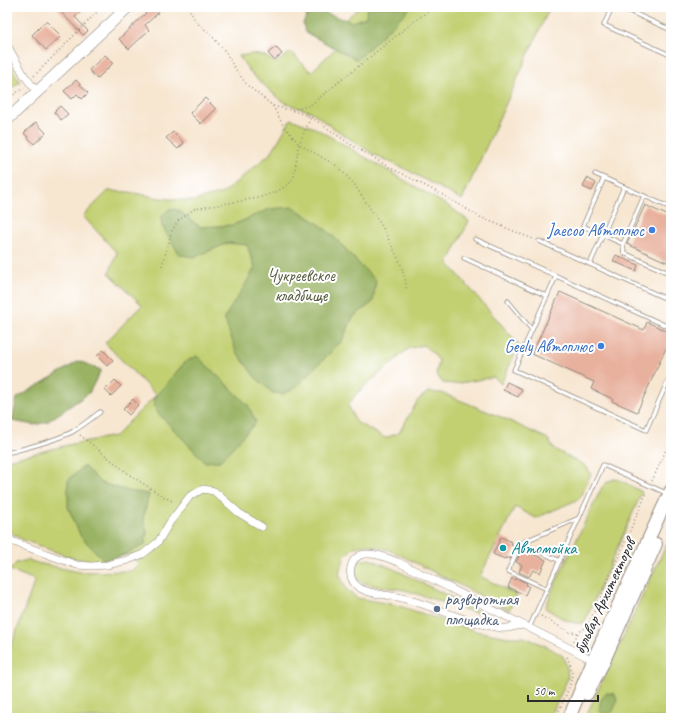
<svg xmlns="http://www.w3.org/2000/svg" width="678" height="725" viewBox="0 0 678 725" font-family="Caveat,sans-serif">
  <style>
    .green { fill: #c2d072; stroke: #767e4e }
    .forest { fill: #99b264; stroke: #626e48 }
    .building { fill: #e8b19d }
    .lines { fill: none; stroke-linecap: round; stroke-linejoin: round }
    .service-casing { stroke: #91887e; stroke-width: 5 }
    .minor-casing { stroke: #91887e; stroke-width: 8 }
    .secondary-casing { stroke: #91887e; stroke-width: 12 }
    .primary-casing { stroke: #91887e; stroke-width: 14 }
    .path { stroke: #91887e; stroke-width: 1.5; stroke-dasharray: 1 3; stroke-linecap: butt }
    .service { stroke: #fff; stroke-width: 3.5 }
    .minor { stroke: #fff; stroke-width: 7 }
    .secondary { stroke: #fff; stroke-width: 11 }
    .primary { stroke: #fff; stroke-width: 12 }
    .shop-dot { fill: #3f7fe0; stroke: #fff; stroke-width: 1.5 }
    .culture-dot { fill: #0f9aa8; stroke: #fff; stroke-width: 1.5 }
    .service-dot { fill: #5c6f8a; stroke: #fff; stroke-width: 1.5 }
    .labels { text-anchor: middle; stroke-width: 4; stroke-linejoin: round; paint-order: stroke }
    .shop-label { font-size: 17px; fill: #366cbe; stroke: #fff; text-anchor: end }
    .park-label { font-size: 17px; fill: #585d40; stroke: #fff }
    .culture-label { font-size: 17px; fill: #0d838f; stroke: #fff; text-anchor: start }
    .street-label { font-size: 17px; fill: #2b2b2b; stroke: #fff }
    .service-label { font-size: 17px; fill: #4e5e75; stroke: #fff; text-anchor: start }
  </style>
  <rect width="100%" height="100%" fill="#fff"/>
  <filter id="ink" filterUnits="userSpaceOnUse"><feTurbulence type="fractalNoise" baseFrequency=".025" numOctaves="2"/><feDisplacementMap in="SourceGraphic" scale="8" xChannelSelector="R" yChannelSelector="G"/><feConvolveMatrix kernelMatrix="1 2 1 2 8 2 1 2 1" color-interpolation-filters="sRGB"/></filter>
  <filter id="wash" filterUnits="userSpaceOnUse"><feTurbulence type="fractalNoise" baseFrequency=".012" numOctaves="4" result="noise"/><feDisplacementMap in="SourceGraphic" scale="16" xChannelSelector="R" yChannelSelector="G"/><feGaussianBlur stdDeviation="0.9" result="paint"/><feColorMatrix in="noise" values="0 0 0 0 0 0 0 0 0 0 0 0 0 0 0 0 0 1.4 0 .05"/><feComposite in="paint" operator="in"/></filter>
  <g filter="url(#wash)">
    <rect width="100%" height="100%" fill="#f7e6d0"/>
    <!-- green -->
    <g class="green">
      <path d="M360,7H550L462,200L409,171L373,154L326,123L312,112L293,106L280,100L250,72L239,56L253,54L265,56L276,63L291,52L311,72L343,41L332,31Z"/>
      <path d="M7,59L20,82L7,91Z"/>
      <path d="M291,119L317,129L450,207L469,221L448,263L519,345L501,384L494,377L455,384L443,383L436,374L439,361L433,353L423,345L408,349L358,392L348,405L356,422L385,438L399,433L418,400L428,392L442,393L501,417L548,439L554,449L586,466L591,474L579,499L536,518L515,507L480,576L517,595L509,610L398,554L386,549L366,545L354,547L345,556L339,573L346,589L357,598L396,605L476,631L508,637H524L548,647L563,656L567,668L568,678L550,718H7V658L35,580L10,570L16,563L28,560L37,563L80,572L131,571L138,564L133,554L95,561L72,558L21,539L7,529V460L72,444L115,436L156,395L105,343L142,305L109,273L117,253L83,216L108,191L129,192L160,198L193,201L223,193L271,153Z"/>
      <path d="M614,479L620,480L642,492L584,623C570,626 556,614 545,608L554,586L602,487L606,483Z"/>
      <path d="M671,535V718H585Z"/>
      <path d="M370,559L394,569L497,620L405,590L370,585L357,580L355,570L357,563L362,560Z"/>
    </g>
    <!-- forest -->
    <g class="forest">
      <path d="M367,7H411L357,60L305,32L303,23L311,8L352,22L366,17Z"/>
      <path d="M293,207L322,226L339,242L360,265L376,280L373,302L353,317L342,341L294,389L283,394L273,393L255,377L236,351L224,318L244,287L255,267L247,245L228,243L195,257L180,255L162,226L161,217L169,209L178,210L200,227L233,225L269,209Z"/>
      <path d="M197,356L248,405L256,422L220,461L205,462L156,411L153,399L185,362Z"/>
      <path d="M79,361L101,370L89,393L47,422L34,425L12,421L17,398Z"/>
      <path d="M84,466L101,483L128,491L149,494L143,519L147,532L145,545L118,557L104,560L81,537L68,507V480Z"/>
      <path d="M606,693L615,694L617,701L613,711L606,716L599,710L601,700Z"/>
    </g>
    <g id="blocks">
      <!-- building -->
      <g class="building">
        <path d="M56,7H86L75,17L88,31L83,35Z"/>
        <path d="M152,7H155L159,12L145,25L149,30L129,49L119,39Z"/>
        <path d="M46,21L61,36L46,50L32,35Z"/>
        <path d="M276,47L282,54L274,60L268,53Z"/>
        <path d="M105,55L113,63L97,79L89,70Z"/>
        <path d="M76,80L88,93L82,99L77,94L72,99L64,91Z"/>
        <path d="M205,98L216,109L201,124L190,113Z"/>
        <path d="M60,106L68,114L61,120L54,112Z"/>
        <path d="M36,122L46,133L34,144L24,133Z"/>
        <path d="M173,132L184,143L178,149L166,138Z"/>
        <path d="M587,178L596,183L592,191L583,187Z"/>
        <path d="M645,205L671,217V264L627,244Z"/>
        <path d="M616,255L638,265L636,271L613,261Z"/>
        <path d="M560,292L644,330L647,322L671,333V337L637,412L612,401L613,399L591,389L594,382L532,354Z"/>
        <path d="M103,350L113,360L107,366L97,356Z"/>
        <path d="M115,380L121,386L111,396L105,390Z"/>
        <path d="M507,382L522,389L518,397L503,390Z"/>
        <path d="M133,399L138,405L129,415L123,409Z"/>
        <path d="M501,537L512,542L511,545L516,547L510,559L506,557L505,559L493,554Z"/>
        <path d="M522,549L546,560L540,573L533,570L529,577L519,572L522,565L516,562Z"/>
        <path d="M512,578L516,580V578L527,583L526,585L529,586L525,595L508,587Z"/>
      </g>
    </g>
  </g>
  <g filter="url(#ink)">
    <use href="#blocks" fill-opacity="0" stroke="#91887e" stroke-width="1"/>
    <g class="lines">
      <defs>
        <g id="service">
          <path d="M612,7L604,25L670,55L671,52"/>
          <path d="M620,7L671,30"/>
          <path d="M595,174L671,208"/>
          <path d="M604,178L583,226L623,244L644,196"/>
          <path d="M475,239L671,328"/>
          <path d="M539,241L671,301"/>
          <path d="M623,244L624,253L671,274"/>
          <path d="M464,258L547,296"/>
          <path d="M590,264L624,187"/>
          <path d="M556,276L514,370L646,430L671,374"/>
          <path d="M508,301L532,330"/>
          <path d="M7,453C29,447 52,442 72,432C82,426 91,419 100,412"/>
          <path d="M521,543L579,518"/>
          <path d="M547,589L508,571L521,543L560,561"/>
          <path d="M529,628L603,465L666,493"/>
        </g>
        <g id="minor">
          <path d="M7,45L24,75L37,92"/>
          <path d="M7,537L14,542L30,548L77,565L91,566L107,565L128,560L143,554L158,542L170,522L190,496L203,489L214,491L239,513L262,527"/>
          <path d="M522,625C516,626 508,629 501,628C465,623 433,605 398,597C387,595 366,594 357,586C346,577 349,556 365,554C377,553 387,558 398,562L593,660"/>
        </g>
        <path id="secondary" d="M7,120L128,7"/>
        <g id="primary">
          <path d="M587,694L602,665L656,544"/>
          <path d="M569,718L593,660L671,490"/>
        </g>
      </defs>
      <!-- service casing -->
      <use href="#service" class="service-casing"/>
      <!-- minor casing -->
      <use href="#minor" class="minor-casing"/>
      <!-- secondary casing -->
      <use href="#secondary" class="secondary-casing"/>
      <!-- primary casing -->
      <use href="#primary" class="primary-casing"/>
      <!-- path -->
      <g class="path">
        <path d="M188,7L196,22L210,34L225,51L234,67L247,85L273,106L283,125L299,144L337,166L354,184L383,228L400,262L406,282V292"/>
        <path d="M34,76L102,7"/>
        <path d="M7,99L24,88"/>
        <path d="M273,106L290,110L311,117L350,144L389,167L443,195L480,217L533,239"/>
        <path d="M292,110L309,106L412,23L434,7"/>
        <path d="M162,266L172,231L178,221L194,209L258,198L276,192L289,184L294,176L299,144L311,117"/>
        <path d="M80,435L130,475L159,494L174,502"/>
        <path d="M652,481L671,439"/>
        <path d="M541,616L569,632L577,633"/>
        <path d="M574,641L578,633L585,628L590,621L647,492"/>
        <path d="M556,718C560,707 572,685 572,674C572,668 569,662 567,656"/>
      </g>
      <!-- service -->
      <use href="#service" class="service"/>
      <!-- minor -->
      <use href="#minor" class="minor"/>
      <!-- secondary -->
      <use href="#secondary" class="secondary"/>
      <!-- primary -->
      <use href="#primary" class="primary"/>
    </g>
  </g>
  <!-- markers -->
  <g class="shop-dot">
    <circle cx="652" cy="230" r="4"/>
    <circle cx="601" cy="346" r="4"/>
  </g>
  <circle class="culture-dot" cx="503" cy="548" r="4"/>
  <circle class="service-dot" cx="437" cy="609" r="4"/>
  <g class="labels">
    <!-- shop labels -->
    <g class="shop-label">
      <text x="644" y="236">Jaecoo Автоплюс</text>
      <text x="593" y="352">Geely Автоплюс</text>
    </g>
    <!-- park labels -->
    <g class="park-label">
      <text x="301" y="281">Чукреевское<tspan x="301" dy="20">кладбище</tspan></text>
    </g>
    <!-- culture labels -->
    <g class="culture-label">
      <text x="511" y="554">Автомойка</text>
    </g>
    <!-- street labels -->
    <g class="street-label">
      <text transform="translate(604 596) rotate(-65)" y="6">бульвар Архитекторов</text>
    </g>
    <!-- service labels -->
    <g class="service-label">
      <text x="445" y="605">разворотная<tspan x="445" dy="20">площадка</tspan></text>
    </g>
  </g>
  <!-- margin -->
  <rect width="678" height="725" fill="none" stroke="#fff" stroke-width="24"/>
  <!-- scale -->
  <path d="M528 695v6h70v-6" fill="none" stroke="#2b2b2b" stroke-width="2"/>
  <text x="534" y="695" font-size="12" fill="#2b2b2b" stroke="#ffffff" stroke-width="3" paint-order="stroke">50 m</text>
</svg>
